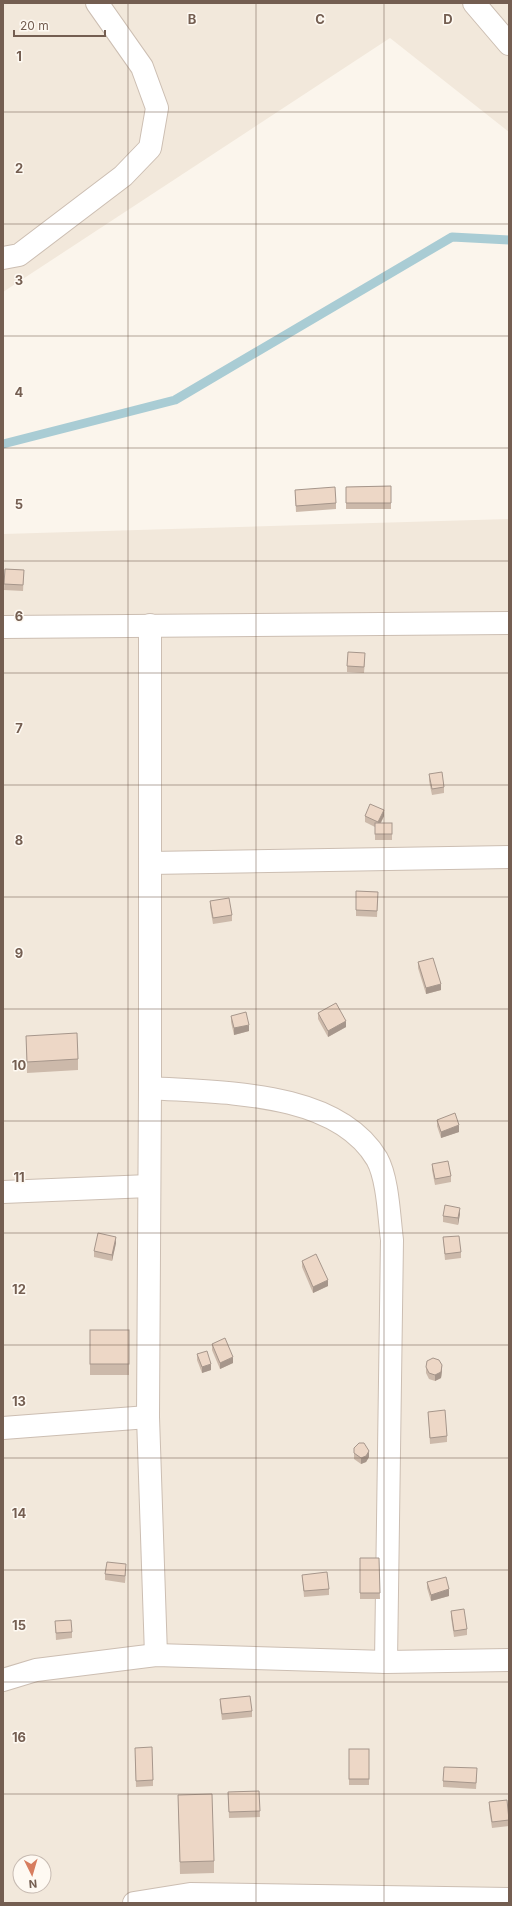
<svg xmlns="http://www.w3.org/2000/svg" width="512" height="1906" viewBox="0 0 512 1906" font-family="Inter,sans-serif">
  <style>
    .residential { fill: #f2e8db; fill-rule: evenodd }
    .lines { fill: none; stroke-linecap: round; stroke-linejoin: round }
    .stream { stroke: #a9ccd4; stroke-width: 9 }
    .minor-casing { stroke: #ccbeb2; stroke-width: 24 }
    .minor { stroke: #fff; stroke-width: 22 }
    .wall { fill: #ccb9aa }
    .shaded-wall { fill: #a6968b }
    .building { fill: #edd7c6; stroke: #a6968b }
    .grid { fill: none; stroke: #745e51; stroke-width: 1; stroke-opacity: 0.55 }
    .grid-label { font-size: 13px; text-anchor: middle; font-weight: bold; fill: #745e51; stroke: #fef9f2; stroke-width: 3; stroke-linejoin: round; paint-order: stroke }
  </style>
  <rect width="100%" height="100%" fill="#fbf5ec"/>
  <!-- residential -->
  <g class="residential">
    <path d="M3,3H509V132L390,38L3,292Z"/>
    <path d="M509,519V1903H3V534ZM20,1862H44V1886H20Z"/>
  </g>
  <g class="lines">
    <!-- stream -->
    <path class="stream" d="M3,444L175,400L452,237L509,240"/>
    <defs>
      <g id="minor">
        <path d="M474,3L509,44"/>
        <path d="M3,258L19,255L123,176L150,148L157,108L142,67L97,3"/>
        <path d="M150,625V1088L148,1417L156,1655"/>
        <path d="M3,627L509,623"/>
        <path d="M150,863L509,857"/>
        <path d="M150,1088C221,1093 336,1090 377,1159C388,1179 389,1217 392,1240L386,1662"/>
        <path d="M3,1192L149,1186"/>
        <path d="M3,1428L148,1417"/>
        <path d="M3,1680L36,1670L156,1655L386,1662L509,1660"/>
        <path d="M134,1903L190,1894L509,1899"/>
      </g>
    </defs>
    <!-- minor casing -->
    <use href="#minor" class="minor-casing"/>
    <!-- minor -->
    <use href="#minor" class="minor"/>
  </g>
  <!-- wall -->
  <g class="wall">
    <path d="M391,486V509H346V487Z"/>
    <path d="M295,490L336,503V509L296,512Z"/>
    <path d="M5,569L24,570L23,591L4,590Z"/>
    <path d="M365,659L364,673L347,672V666Z"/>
    <path d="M429,774L444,787V793L432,795L429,781Z"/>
    <path d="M365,816H384L381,823H392V840H375V827L365,822Z"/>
    <path d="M356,891L378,892L377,917L356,916Z"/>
    <path d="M210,901L232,915V921L213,924L210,907Z"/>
    <path d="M418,962L441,990L426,994L418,968Z"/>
    <path d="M318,1013L346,1027L328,1037L318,1019Z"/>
    <path d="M231,1016L249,1031L234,1035L231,1022Z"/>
    <path d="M26,1036L78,1059V1070L27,1073Z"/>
    <path d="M437,1120L459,1132L441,1138L437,1126Z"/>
    <path d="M432,1164L451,1176V1182L435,1185L432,1170Z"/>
    <path d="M460,1214L458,1225L443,1222V1216Z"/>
    <path d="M443,1237L461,1252V1258L445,1260Z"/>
    <path d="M116,1243L112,1261L94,1257V1251Z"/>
    <path d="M302,1261L328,1286L313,1293L302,1267Z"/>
    <rect x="90" y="1330" width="39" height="45"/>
    <path d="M212,1344L233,1363L220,1369L212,1350Z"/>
    <path d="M197,1354L211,1370L202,1373L197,1360Z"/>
    <path d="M426,1367L442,1371L441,1378L435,1381L429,1379L426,1373Z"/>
    <path d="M428,1412L447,1436V1442L430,1444Z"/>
    <path d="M354,1448L369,1457L366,1462L361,1464L354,1459Z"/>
    <path d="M360,1558H379L380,1599H360Z"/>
    <path d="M126,1570L125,1583L105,1580V1574Z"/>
    <path d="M302,1575L329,1589V1595L304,1597Z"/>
    <path d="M427,1582L449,1596L431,1601L427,1588Z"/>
    <path d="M451,1611L467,1629V1635L454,1637L451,1617Z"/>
    <path d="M55,1621L72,1632V1638L56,1640Z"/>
    <path d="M220,1699L252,1711V1717L222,1720L220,1705Z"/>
    <rect x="349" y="1749" width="20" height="36"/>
    <path d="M135,1754L153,1780V1786L136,1787Z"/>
    <path d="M477,1775L476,1789L443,1787V1781Z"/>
    <path d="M259,1791L260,1817L229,1818L228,1792Z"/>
    <path d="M178,1795L214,1861V1873L180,1874Z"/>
    <path d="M489,1802L509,1819V1826L492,1828L489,1808Z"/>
  </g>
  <!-- shaded-wall -->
  <g class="shaded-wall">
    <path d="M384,810V816L378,828V822Z"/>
    <path d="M441,984V990L426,994V988Z"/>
    <path d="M346,1021V1027L328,1037V1031Z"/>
    <path d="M249,1025V1031L234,1035V1028Z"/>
    <path d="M459,1125V1132L441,1138V1132Z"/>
    <path d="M460,1208V1214L458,1225V1218Z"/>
    <path d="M116,1237V1243L112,1261V1255Z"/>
    <path d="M328,1280V1286L313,1293V1287Z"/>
    <path d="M233,1357V1363L220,1369V1363Z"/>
    <path d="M211,1364V1370L202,1373V1367Z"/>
    <path d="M442,1365V1371L441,1378L435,1381V1375Z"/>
    <path d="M369,1451V1457L366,1462L361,1464V1458Z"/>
    <path d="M449,1589V1596L431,1601V1595Z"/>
  </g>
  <!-- building -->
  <g class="building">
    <path d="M391,486V503H346V487Z"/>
    <path d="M335,487L336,503L296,506L295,490Z"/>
    <path d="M5,569L24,570L23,585L4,584Z"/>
    <path d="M348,652L365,653L364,667L347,666Z"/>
    <path d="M442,772L444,787L432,789L429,774Z"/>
    <path d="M370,804L384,810L378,822L365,816Z"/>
    <rect x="375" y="823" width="17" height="11"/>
    <path d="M356,891L378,892L377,911L356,910Z"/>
    <path d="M229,898L232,915L213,918L210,901Z"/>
    <path d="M433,958L441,984L426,988L418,962Z"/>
    <path d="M336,1003L346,1021L328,1031L318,1013Z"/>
    <path d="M246,1012L249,1025L234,1028L231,1016Z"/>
    <path d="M77,1033L78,1059L27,1062L26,1036Z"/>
    <path d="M455,1113L459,1125L441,1132L437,1120Z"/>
    <path d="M448,1161L451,1176L435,1179L432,1164Z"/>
    <path d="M445,1205L460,1208L458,1218L443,1216Z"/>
    <path d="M98,1233L116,1237L112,1255L94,1251Z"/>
    <path d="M459,1236L461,1252L445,1254L443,1237Z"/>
    <path d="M316,1254L328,1280L313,1287L302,1261Z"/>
    <rect x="90" y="1330" width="39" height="34"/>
    <path d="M225,1338L233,1357L220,1363L212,1344Z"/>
    <path d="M207,1351L211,1364L202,1367L197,1354Z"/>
    <path d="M433,1358L439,1360L442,1365L441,1372L435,1375L429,1373L426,1367L427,1361Z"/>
    <path d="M445,1410L447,1436L430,1438L428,1412Z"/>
    <path d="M359,1443H364L369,1451L366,1456L361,1458L354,1453V1448Z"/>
    <path d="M360,1558H379L380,1593H360Z"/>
    <path d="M107,1562L126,1564L125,1576L105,1574Z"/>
    <path d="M327,1572L329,1589L304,1591L302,1575Z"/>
    <path d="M446,1577L449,1589L431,1595L427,1582Z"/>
    <path d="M464,1609L467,1629L454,1631L451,1611Z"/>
    <path d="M71,1620L72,1632L56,1633L55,1621Z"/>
    <path d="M250,1696L252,1711L222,1714L220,1699Z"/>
    <path d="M152,1747L153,1780L136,1781L135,1748Z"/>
    <rect x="349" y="1749" width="20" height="30"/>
    <path d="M444,1767L477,1768L476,1783L443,1781Z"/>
    <path d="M259,1791L260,1811L229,1812L228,1792Z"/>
    <path d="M212,1794L214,1861L180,1862L178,1795Z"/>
    <path d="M507,1800L509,1820L492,1822L489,1802Z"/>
  </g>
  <!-- grid -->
  <path class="grid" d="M128,3V1903M256,3V1903M384,3V1903M3,112H509M3,224H509M3,336H509M3,448H509M3,561H509M3,673H509M3,785H509M3,897H509M3,1009H509M3,1121H509M3,1233H509M3,1345H509M3,1458H509M3,1570H509M3,1682H509M3,1794H509"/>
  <g class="grid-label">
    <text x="192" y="24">B</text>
    <text x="320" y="24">C</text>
    <text x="448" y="24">D</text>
    <text x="19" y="61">1</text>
    <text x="19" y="173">2</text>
    <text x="19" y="285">3</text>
    <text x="19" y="397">4</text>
    <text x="19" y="509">5</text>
    <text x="19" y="621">6</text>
    <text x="19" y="733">7</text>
    <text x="19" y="845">8</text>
    <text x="19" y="958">9</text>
    <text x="19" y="1070">10</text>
    <text x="19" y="1182">11</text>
    <text x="19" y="1294">12</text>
    <text x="19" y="1406">13</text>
    <text x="19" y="1518">14</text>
    <text x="19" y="1630">15</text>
    <text x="19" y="1742">16</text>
  </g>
  <!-- border -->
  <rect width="512" height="1906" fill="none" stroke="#745e51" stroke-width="8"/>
  <!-- north arrow -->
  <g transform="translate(32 1874) rotate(175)"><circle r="19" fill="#fef9f2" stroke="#c7bbb2"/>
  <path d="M0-3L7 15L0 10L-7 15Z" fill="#d77d5f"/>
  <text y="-6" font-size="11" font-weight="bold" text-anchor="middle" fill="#745e51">N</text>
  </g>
  <!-- scale -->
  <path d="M14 30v6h91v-6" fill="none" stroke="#745e51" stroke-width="2"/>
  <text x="20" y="30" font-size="12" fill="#745e51" stroke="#fef9f2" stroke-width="3" paint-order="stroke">20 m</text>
</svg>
